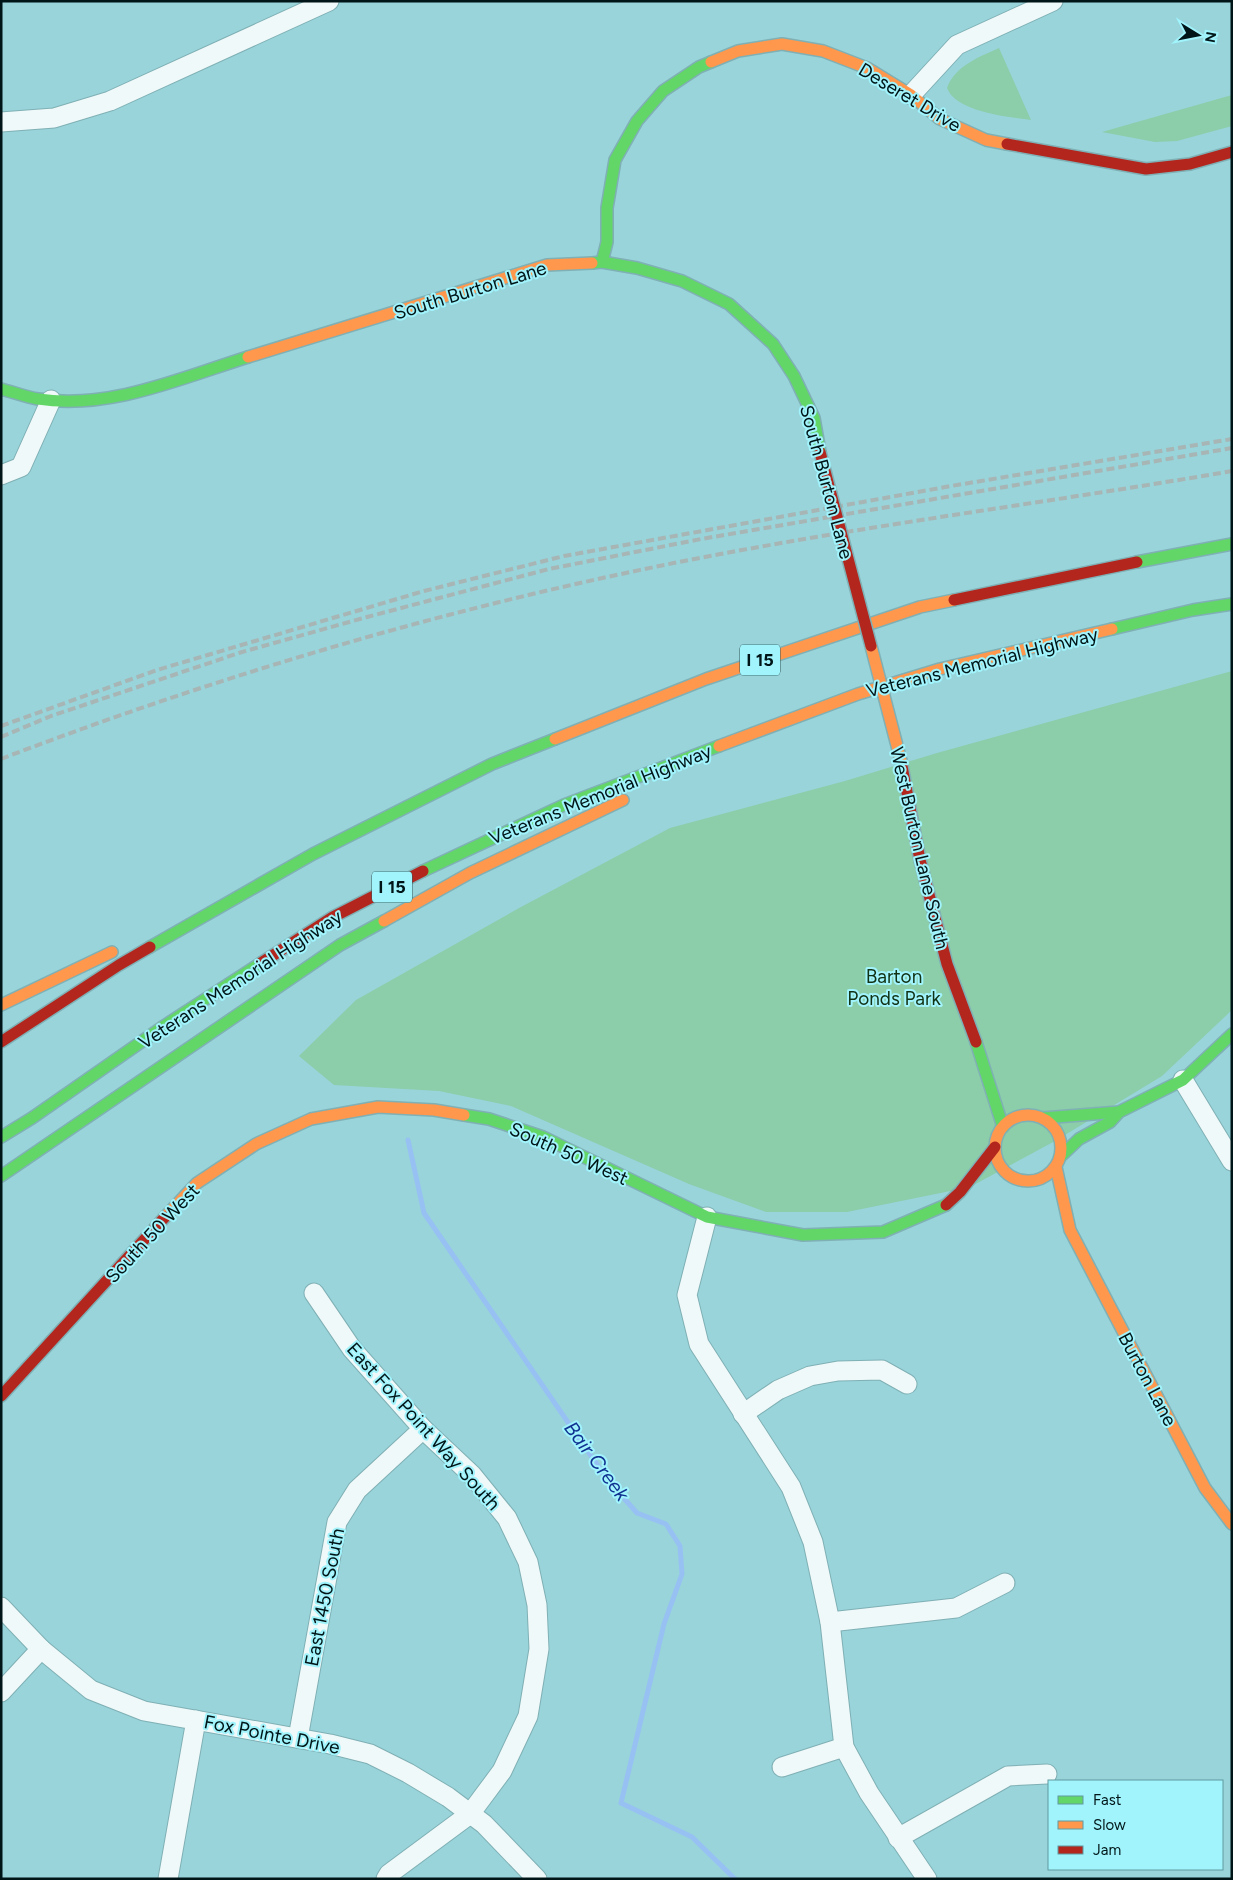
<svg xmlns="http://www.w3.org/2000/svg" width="1233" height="1880" viewBox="0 0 1233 1880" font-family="Figtree,sans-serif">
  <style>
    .green { fill: #8ccdaa }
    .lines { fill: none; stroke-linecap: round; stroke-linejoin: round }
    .stream { stroke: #98c1f3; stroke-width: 5 }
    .street-casing { stroke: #7fb0b5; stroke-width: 21 }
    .fast-casing { stroke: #7fb0b5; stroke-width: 14 }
    .slow-casing { stroke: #7fb0b5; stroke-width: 14 }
    .jam-casing { stroke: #7fb0b5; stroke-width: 14 }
    .street { stroke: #f0f9f9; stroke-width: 19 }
    .fast { stroke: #63d668; stroke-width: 11 }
    .slow { stroke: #ff974d; stroke-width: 11 }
    .jam { stroke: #b3261e; stroke-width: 11 }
    .rail { stroke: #a7b5b5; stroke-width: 4; stroke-dasharray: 8 4; stroke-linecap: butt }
    .slow-bridge-casing { stroke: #7fb0b5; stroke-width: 14; stroke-linecap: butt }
    .jam-bridge-casing { stroke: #7fb0b5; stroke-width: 14; stroke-linecap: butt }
    .slow-bridge { stroke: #ff974d; stroke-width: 11 }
    .jam-bridge { stroke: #b3261e; stroke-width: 11 }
    .labels { text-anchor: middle; stroke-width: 4; stroke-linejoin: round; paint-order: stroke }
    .shield { fill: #a1f3fc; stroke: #30585c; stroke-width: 1 }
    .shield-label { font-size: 18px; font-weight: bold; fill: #001517 }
    .street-label { font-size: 19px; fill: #001517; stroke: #a1f3fc }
    .park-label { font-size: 19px; fill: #113113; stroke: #a1f3fc }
    .water-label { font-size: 20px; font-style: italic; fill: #103291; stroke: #a1f3fc }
  </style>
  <rect width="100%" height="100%" fill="#98d4da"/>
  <!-- green -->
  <g class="green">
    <path d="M999,48L1031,120C1009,117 956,112 947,88C955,66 979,57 999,48Z"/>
    <path d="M1232,95V126L1177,141L1155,142L1102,132Z"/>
    <path d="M1232,671V1010L1162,1076L1055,1141L970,1187L847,1212H766L689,1184L511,1106L439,1091L334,1085L299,1056L356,1000L521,907L670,828L845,781L937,753Z"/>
  </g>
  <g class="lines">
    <!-- stream -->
    <path class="stream" d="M408,1140L424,1213L607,1479L637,1513L666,1524L680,1546L682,1574L664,1624L621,1803L692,1837L735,1879"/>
    <defs>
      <g id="street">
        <path d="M911,95L957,45L1053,1"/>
        <path d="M1,122L54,118L110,101L329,1"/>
        <path d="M1,475L21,467L51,400"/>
        <path d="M1183,1080L1232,1161"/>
        <path d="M707,1217L687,1295L699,1344L791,1487L813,1542L830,1622L844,1747L869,1793L927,1879"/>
        <path d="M314,1293L352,1349L423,1429L472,1475L507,1518L528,1562L537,1605L539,1649L528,1716L502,1771L470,1814L389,1874L386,1879"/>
        <path d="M743,1414L778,1390L810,1376L838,1371L882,1370L907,1384"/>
        <path d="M1,1607L41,1649L91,1690L144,1711L330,1744L370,1754L408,1773L448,1797L484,1824L537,1879"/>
        <path d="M830,1622L956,1608L1005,1583"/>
        <path d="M1,1692L41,1649"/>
        <path d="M298,1738L337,1522L357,1490L423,1429"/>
        <path d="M782,1767L844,1747"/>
        <path d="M898,1838L1008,1776L1047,1774"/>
        <path d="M168,1879L196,1720"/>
      </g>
      <g id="fast">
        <path d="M602,262L607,242V208L615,160L637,121L663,91L699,67L711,62"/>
        <path d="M592,263L602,262L637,268L682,281L729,304L773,344L794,376L814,418L820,452"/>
        <path d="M1,389C13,392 26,397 38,399C110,410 181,378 248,357"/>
        <path d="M1137,562L1232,544"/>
        <path d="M1112,629L1193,610L1232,604"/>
        <path d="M423,871L564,805L719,746"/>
        <path d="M150,947L313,854L492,764L555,739"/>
        <path d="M976,1042L1003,1127"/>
        <path d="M464,1115L489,1119L543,1137L707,1217L803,1235L883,1232L946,1205"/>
        <path d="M1043,1118L1119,1112"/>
        <path d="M1,1137L32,1118L164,1026L261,963"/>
        <path d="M1060,1157L1079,1139L1110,1122L1119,1112L1183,1080L1232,1034"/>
        <path d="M1,1176L340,945L384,921"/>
      </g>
      <g id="slow">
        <path d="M711,62L738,51L782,44L823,51L867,68L911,95L940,119L986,140L1007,144"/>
        <path d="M248,357L547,265L592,263"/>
        <path d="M555,739L706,679L920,607L954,600"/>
        <path d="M719,746L858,694L940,669L1112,629"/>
        <path d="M384,921L470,873L623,800"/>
        <path d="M1,1005L112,952"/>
        <circle cx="1028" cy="1148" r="33"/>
        <path d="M1056,1167L1070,1230L1205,1488L1232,1524"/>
        <path d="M165,1217L197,1183L256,1144L311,1119L378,1107L434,1110L464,1115"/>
      </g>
      <g id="jam">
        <path d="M1007,144L1146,169L1190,164L1232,152"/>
        <path d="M954,600L1137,562"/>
        <path d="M901,761L920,860L947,964L976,1042"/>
        <path d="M261,963L333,917L423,871"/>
        <path d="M1,1042L119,965L150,947"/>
        <path d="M946,1205L960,1192L995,1147"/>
        <path d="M1,1396L165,1217"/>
      </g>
    </defs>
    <!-- street casing -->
    <use href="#street" class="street-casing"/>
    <!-- fast casing -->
    <use href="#fast" class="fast-casing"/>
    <!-- slow casing -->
    <use href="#slow" class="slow-casing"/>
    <!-- jam casing -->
    <use href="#jam" class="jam-casing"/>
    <!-- street -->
    <use href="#street" class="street"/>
    <!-- fast -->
    <use href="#fast" class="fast"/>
    <!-- slow -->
    <use href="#slow" class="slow"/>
    <!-- jam -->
    <use href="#jam" class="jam"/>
    <!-- rail -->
    <g class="rail">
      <path d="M1,726L157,670L424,591L564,556L951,486L1232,439"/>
      <path d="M1,737L51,716L242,652L367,617L549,569L701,539L1232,448"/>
      <path d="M1,759C231,671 468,602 710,556C883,523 1058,501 1232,471"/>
    </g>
    <defs>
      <path id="slow-bridge" d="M871,646L901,761"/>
      <path id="jam-bridge" d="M820,452L871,646"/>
    </defs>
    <!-- slow-bridge casing -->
    <use href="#slow-bridge" class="slow-bridge-casing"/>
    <!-- jam-bridge casing -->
    <use href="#jam-bridge" class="jam-bridge-casing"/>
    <!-- slow-bridge -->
    <use href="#slow-bridge" class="slow-bridge"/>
    <!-- jam-bridge -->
    <use href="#jam-bridge" class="jam-bridge"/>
  </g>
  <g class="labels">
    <!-- shield labels -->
    <g class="shield">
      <rect x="740" y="644.5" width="40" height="31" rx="4"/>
      <rect x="372" y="871.5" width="40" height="31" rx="4"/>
    </g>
    <g class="shield-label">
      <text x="760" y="666">I 15</text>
      <text x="392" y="893">I 15</text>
    </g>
    <!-- street labels -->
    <g class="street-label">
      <text transform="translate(910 97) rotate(31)" y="7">Deseret Drive</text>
      <text transform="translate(470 290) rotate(-17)" y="7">South Burton Lane</text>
      <text transform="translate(827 482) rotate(75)" y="7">South Burton Lane</text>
      <text transform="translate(982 662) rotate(-14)" y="7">Veterans Memorial Highway</text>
      <text transform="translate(600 794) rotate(-22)" y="7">Veterans Memorial Highway</text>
      <text transform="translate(920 848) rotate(77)" y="7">West Burton Lane South</text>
      <text transform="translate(240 979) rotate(-33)" y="7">Veterans Memorial Highway</text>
      <text transform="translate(569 1153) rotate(24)" y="7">South 50 West</text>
      <text transform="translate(152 1233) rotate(-47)" y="7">South 50 West</text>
      <text transform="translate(1148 1379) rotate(62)" y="7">Burton Lane</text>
      <text transform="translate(424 1426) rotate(48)" y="7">East Fox Point Way South</text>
      <text transform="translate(324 1597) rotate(-79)" y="7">East 1450 South</text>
      <text transform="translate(272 1734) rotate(11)" y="7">Fox Pointe Drive</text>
    </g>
    <!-- park labels -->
    <g class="park-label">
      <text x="894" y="983">Barton<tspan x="894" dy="22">Ponds Park</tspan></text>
    </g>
    <!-- water labels -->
    <g class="water-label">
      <text transform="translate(597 1461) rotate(53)" y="7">Bair Creek</text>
    </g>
  </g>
  <!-- border -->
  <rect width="1233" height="1880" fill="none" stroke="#001517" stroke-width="5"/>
  <!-- legend -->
  <rect x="1048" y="1780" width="175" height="90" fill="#a1f3fc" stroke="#619aa0"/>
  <rect x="1058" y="1796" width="25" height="8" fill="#63d668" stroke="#619aa0"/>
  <text x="1093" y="1805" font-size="15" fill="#001517">Fast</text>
  <rect x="1058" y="1821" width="25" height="8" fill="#ff974d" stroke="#619aa0"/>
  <text x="1093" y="1830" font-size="15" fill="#001517">Slow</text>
  <rect x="1058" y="1846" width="25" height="8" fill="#b3261e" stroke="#619aa0"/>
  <text x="1093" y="1855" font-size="15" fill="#001517">Jam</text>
  <!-- north arrow -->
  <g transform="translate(1198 35) rotate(100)" stroke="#a1f3fc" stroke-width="4" paint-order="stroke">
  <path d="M0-4L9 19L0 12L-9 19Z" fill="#001517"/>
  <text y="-8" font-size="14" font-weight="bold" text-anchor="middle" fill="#001517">N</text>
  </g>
</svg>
